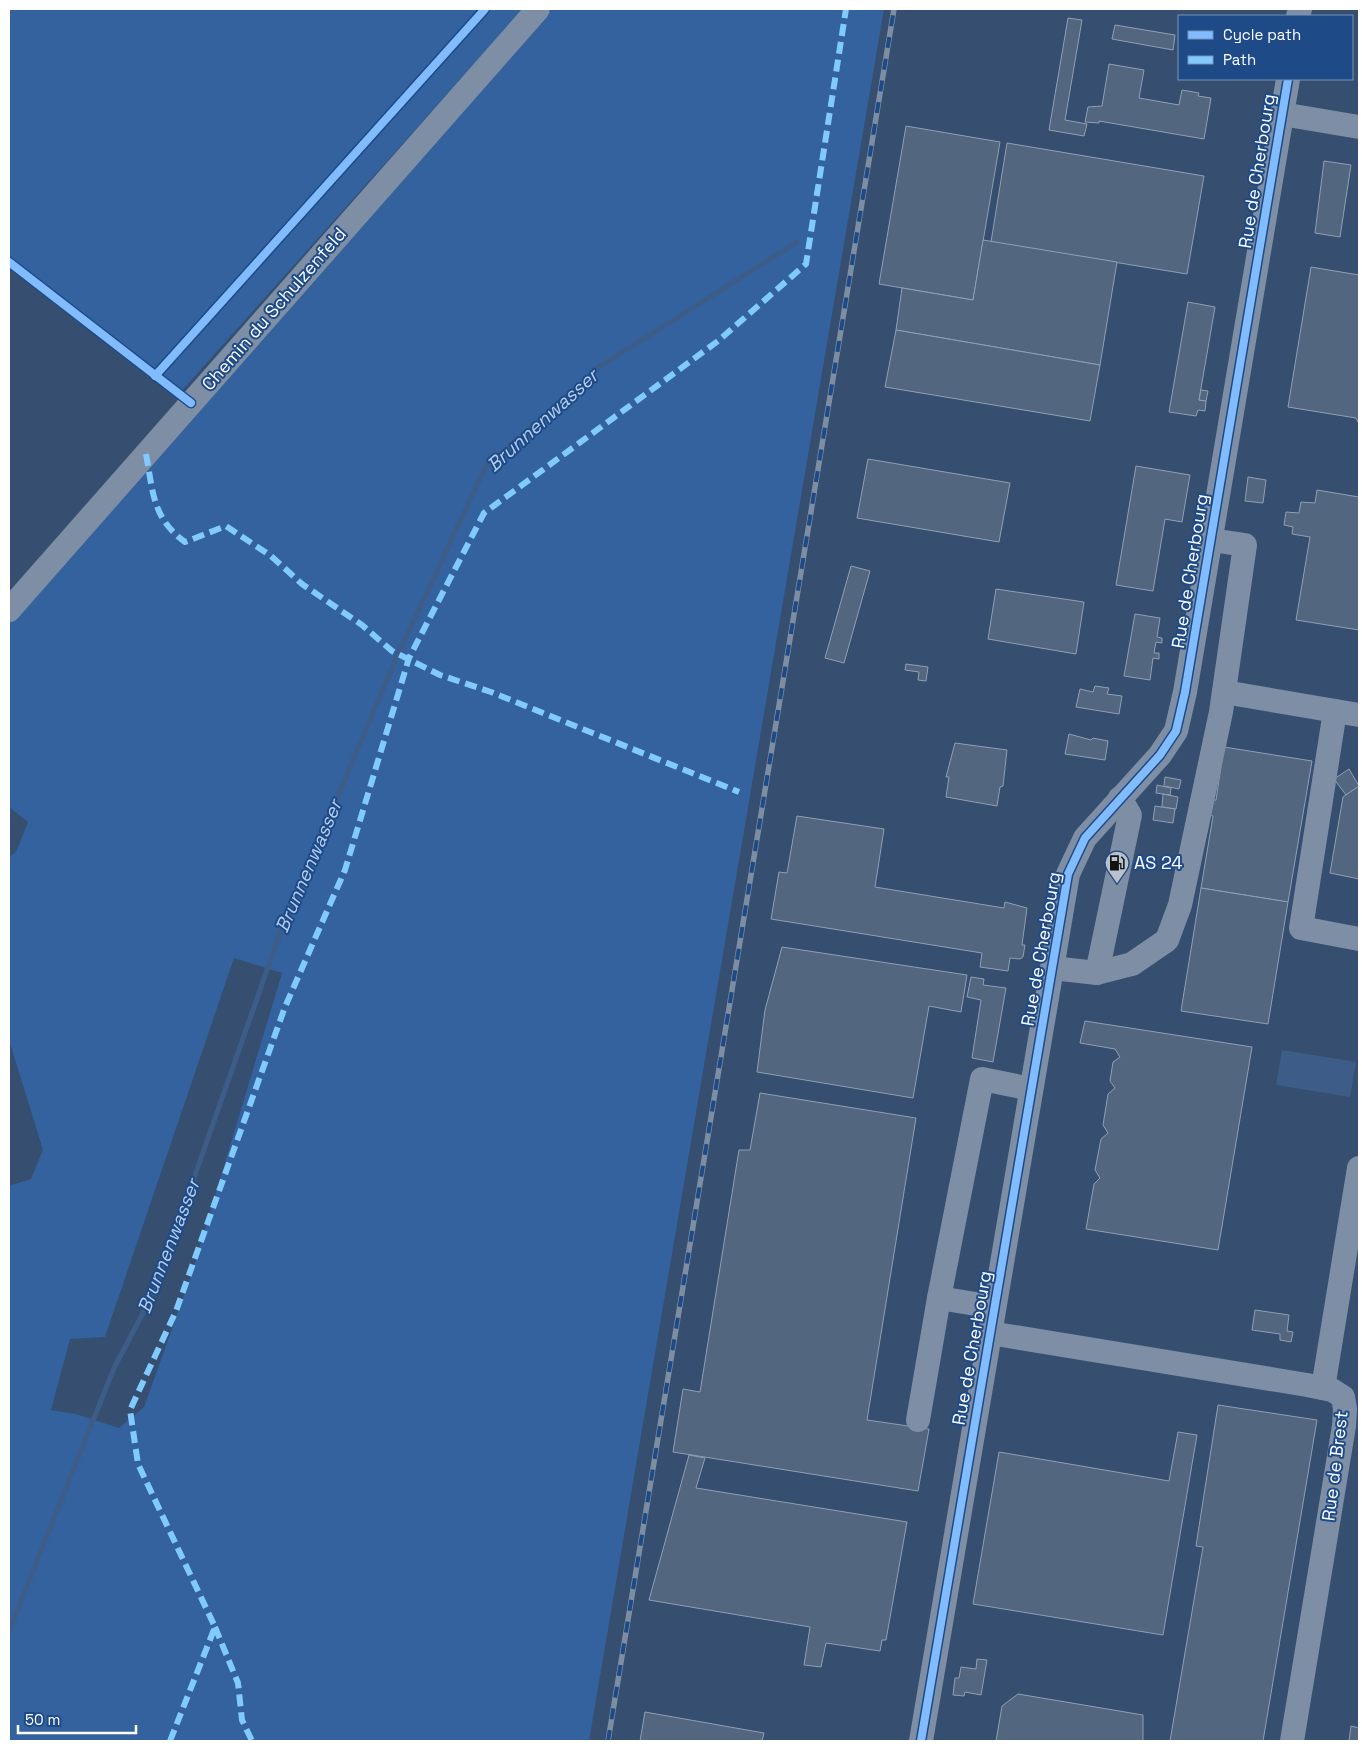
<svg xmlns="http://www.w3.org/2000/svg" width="1368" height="1750" viewBox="0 0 1368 1750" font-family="'Space Grotesk',sans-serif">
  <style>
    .green { fill: #33629e; fill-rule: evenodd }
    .water { fill: #3d5d88 }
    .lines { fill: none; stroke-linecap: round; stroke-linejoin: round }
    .stream { stroke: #3d5d88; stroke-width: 5 }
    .building { fill: #526680; stroke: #919fb3 }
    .minor { stroke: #7d8ea5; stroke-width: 24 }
    .rail-casing { stroke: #7d8ea4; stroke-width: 5.5 }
    .rail { stroke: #1e4b87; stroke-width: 4; stroke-dasharray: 11; stroke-linecap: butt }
    .quiet { stroke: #80caff; stroke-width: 6; stroke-dasharray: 12 6; stroke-linecap: butt }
    .cycleway-casing { stroke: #1e4b87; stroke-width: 11 }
    .cycleway { stroke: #80bcff; stroke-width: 8 }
    .labels { text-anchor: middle; stroke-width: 4; stroke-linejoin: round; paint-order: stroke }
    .street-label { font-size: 18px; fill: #fff; stroke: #1e4b87 }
    .poi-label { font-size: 18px; fill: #fff; stroke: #1e4b87; text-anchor: start }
    .water-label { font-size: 19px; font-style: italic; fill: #b4cff2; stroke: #1e4b87 }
  </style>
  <rect width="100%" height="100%" fill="#364e6f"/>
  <!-- green -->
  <g class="green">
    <path d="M9,9H523L178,395L9,262Z"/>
    <path d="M552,9H884L589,1741H9V1186L31,1179L43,1150L9,1040V857L16,852L28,822L9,807V622ZM234,958L282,973L191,1276L144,1407L119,1428L76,1414L51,1410L70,1339L105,1337Z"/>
  </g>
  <!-- water -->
  <path class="water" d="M1282,1050L1356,1062L1350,1097L1276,1085Z"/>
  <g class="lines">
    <!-- stream -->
    <path class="stream" d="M9,1631L114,1368L154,1292L280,933L394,663L485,468L599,367L797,242"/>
  </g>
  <!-- building -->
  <g class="building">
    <path d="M1068,18L1082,20L1065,120L1087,124L1084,136L1049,130Z"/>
    <path d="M1115,25L1175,35L1173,50L1112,39Z"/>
    <path d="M1109,64L1144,70L1139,98L1179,105L1182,90L1199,93L1198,96L1211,98L1204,139L1099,121V123L1085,122L1088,107L1102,106Z"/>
    <path d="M906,126L1000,142L973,300L879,284Z"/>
    <path d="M1007,143L1204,176L1187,274L991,242Z"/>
    <path d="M1324,161L1351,165L1340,237L1315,233Z"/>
    <path d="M983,240L1117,262L1100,365L896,330L902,288L973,300Z"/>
    <path d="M1311,267L1359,275V424L1356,418L1288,407Z"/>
    <path d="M1188,302L1215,307L1199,400L1206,401L1205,411L1198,410L1196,416L1169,412Z"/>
    <path d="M896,330L1100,365L1090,421L885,387Z"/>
    <path d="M1201,390L1208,391L1206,401L1199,400Z"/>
    <path d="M868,459L1010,483L999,542L857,518Z"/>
    <path d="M1136,466L1190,475L1182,522L1165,519L1153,591L1116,585Z"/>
    <path d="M1248,477L1266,480L1263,503L1245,501Z"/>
    <path d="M1317,490L1359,497V630L1296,620L1310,537L1292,534L1293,527L1284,525L1286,512L1299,513L1301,502L1315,503Z"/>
    <path d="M851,566L870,571L844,663L825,658Z"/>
    <path d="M996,589L1084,602L1076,654L988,639Z"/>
    <path d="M1135,614L1160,618L1157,637L1162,638V643L1156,642L1154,653H1159V659L1153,658L1150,680L1124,676Z"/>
    <path d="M906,664L928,667L926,681L918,680L919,672L905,670Z"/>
    <path d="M1095,686L1109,688L1107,694L1122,696L1119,714L1076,707L1080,689L1093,692Z"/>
    <path d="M1069,734L1091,740L1093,738L1108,741L1105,760L1065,754Z"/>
    <path d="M955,743L1007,750L1003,786L1000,787L997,806L946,797L949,777H946Z"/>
    <path d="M1224,747L1312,761L1288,902L1201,888L1213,816L1209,815L1211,800H1216Z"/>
    <path d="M1349,769L1359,786L1346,795L1334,779Z"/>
    <path d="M1165,777L1181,780L1179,789L1164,786Z"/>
    <path d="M1157,785L1171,788L1170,795L1156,793Z"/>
    <path d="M1359,786V879L1330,873L1343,797Z"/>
    <path d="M1163,794L1178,797L1176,809L1162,807Z"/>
    <path d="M1155,806L1175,809L1173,823L1153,820Z"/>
    <path d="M797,816L884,829L875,887L1004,908L1005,902L1027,908L1022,945H1025L1023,957L1020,959L1010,958L1008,971L980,967L982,953L771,919L779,872L787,873Z"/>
    <path d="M1201,888L1288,902L1268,1024L1181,1011Z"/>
    <path d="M782,947L967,975L961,1012L929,1006L913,1098L757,1072L765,1010Z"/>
    <path d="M971,977L984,979L983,985L1006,988L993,1062L972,1058L981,1000L967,997Z"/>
    <path d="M1085,1021L1252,1047L1218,1250L1086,1229L1094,1184L1100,1178L1095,1170L1101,1139L1108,1133L1103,1125L1108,1094L1115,1088L1110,1081L1113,1062L1120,1057L1115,1049L1080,1043Z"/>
    <path d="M760,1093L916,1118L867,1420L929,1429L918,1491L673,1452L683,1389L700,1392L739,1150H750Z"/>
    <path d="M1255,1310L1289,1315L1287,1331L1293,1332L1291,1342L1280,1340V1334L1252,1330Z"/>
    <path d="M1218,1405L1317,1420L1263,1741H1170L1203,1547L1196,1546Z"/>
    <path d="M1178,1432L1197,1435L1163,1635L973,1604L999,1452L1169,1481Z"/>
    <path d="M689,1455L705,1458L696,1488L907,1522L886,1640H882L880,1651L826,1643L821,1667L804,1665L810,1627L649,1600Z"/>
    <path d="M977,1659L987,1660L981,1695L965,1692L964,1696L953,1695L955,1678H959L961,1667L976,1669Z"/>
    <path d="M1018,1694L1143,1715V1741H996L1002,1706Z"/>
    <path d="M645,1712L764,1733L762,1741H640Z"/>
    <path d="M1351,1726L1359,1728V1741H1349Z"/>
  </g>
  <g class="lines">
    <!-- minor -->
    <g class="minor">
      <path d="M1298,16L1300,9"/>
      <path d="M1282,114L1359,127"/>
      <path d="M9,610L538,9"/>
      <path d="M1224,692L1359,715"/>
      <path d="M1335,711L1301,928L1359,939"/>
      <path d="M1052,968L1097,973L1132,964L1167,940L1180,905L1221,712L1245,545L1211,540"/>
      <path d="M1097,973L1130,815L1120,798"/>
      <path d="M994,1307L939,1298L982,1079L1031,1089"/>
      <path d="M990,1333L1307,1385L1332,1390L1343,1397L1345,1409L1344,1426L1292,1741"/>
      <path d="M1323,1388L1359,1168"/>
      <path d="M918,1420L939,1298"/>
      <path d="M921,1741L1068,874L1085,838L1160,755L1176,731L1185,692L1288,79"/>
    </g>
    <defs>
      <path id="rail" d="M608,1741L894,9"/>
    </defs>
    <!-- rail casing -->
    <use href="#rail" class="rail-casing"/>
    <!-- rail -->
    <use href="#rail" class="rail"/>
    <!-- quiet -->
    <g class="quiet">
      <path d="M146,454C153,491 152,518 185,542L226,526L271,556L302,584L362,625L392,651L440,675L491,692L739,792"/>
      <path d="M215,1627L238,1683L242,1720L252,1741"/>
      <path d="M170,1741L215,1627L138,1464L130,1410L176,1311L285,1007L345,870L409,658L484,513L718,341L806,264L846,9"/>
    </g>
    <defs>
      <g id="cycleway">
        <path d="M9,262L191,403"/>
        <path d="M155,376L485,9"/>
        <path d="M921,1741L1068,874L1085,838L1160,755L1176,731L1185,692L1288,79"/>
      </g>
    </defs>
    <!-- cycleway casing -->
    <use href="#cycleway" class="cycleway-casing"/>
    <!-- cycleway -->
    <use href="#cycleway" class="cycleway"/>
  </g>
  <!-- icons -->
  <defs>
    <symbol id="fuel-pin" viewBox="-11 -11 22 30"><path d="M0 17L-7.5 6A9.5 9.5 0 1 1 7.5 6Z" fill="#b9c1cd" stroke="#1e4b87"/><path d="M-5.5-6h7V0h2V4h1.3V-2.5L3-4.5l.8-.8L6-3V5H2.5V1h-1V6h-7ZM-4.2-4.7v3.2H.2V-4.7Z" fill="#111"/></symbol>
  </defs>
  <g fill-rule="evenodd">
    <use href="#fuel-pin" x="1103" y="849" width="28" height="38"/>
  </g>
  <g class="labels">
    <!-- street labels -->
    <g class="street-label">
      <text transform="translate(1257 171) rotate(-81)" y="6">Rue de Cherbourg</text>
      <text transform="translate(274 309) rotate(-49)" y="6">Chemin du Schulzenfeld</text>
      <text transform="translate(1190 571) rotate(-81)" y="6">Rue de Cherbourg</text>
      <text transform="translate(1041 949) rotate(-80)" y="6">Rue de Cherbourg</text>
      <text transform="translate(972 1348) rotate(-80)" y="6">Rue de Cherbourg</text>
      <text transform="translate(1335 1466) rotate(-83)" y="6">Rue de Brest</text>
    </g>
    <!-- poi labels -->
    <g class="poi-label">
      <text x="1134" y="869">AS 24</text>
    </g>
    <!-- water labels -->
    <g class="water-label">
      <text transform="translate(542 420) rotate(-42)" y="7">Brunnenwasser</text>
      <text transform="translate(308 866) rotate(-67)" y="7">Brunnenwasser</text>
      <text transform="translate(168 1246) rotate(-69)" y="7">Brunnenwasser</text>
    </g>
  </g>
  <!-- border -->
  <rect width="1368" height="1750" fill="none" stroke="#ffffff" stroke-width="20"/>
  <!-- legend -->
  <rect x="1178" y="15" width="175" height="65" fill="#1e4b87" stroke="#7893b7"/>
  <rect x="1188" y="31" width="25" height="8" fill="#80bcff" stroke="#7893b7"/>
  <text x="1223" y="40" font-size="15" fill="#ffffff">Cycle path</text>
  <rect x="1188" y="56" width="25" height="8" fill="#80caff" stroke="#7893b7"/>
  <text x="1223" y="65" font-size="15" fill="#ffffff">Path</text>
  <!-- scale -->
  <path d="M18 1725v8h118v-8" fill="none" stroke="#ffffff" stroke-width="2.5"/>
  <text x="25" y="1725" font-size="15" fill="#ffffff" stroke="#1e4b87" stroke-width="4" paint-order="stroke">50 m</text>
</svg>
